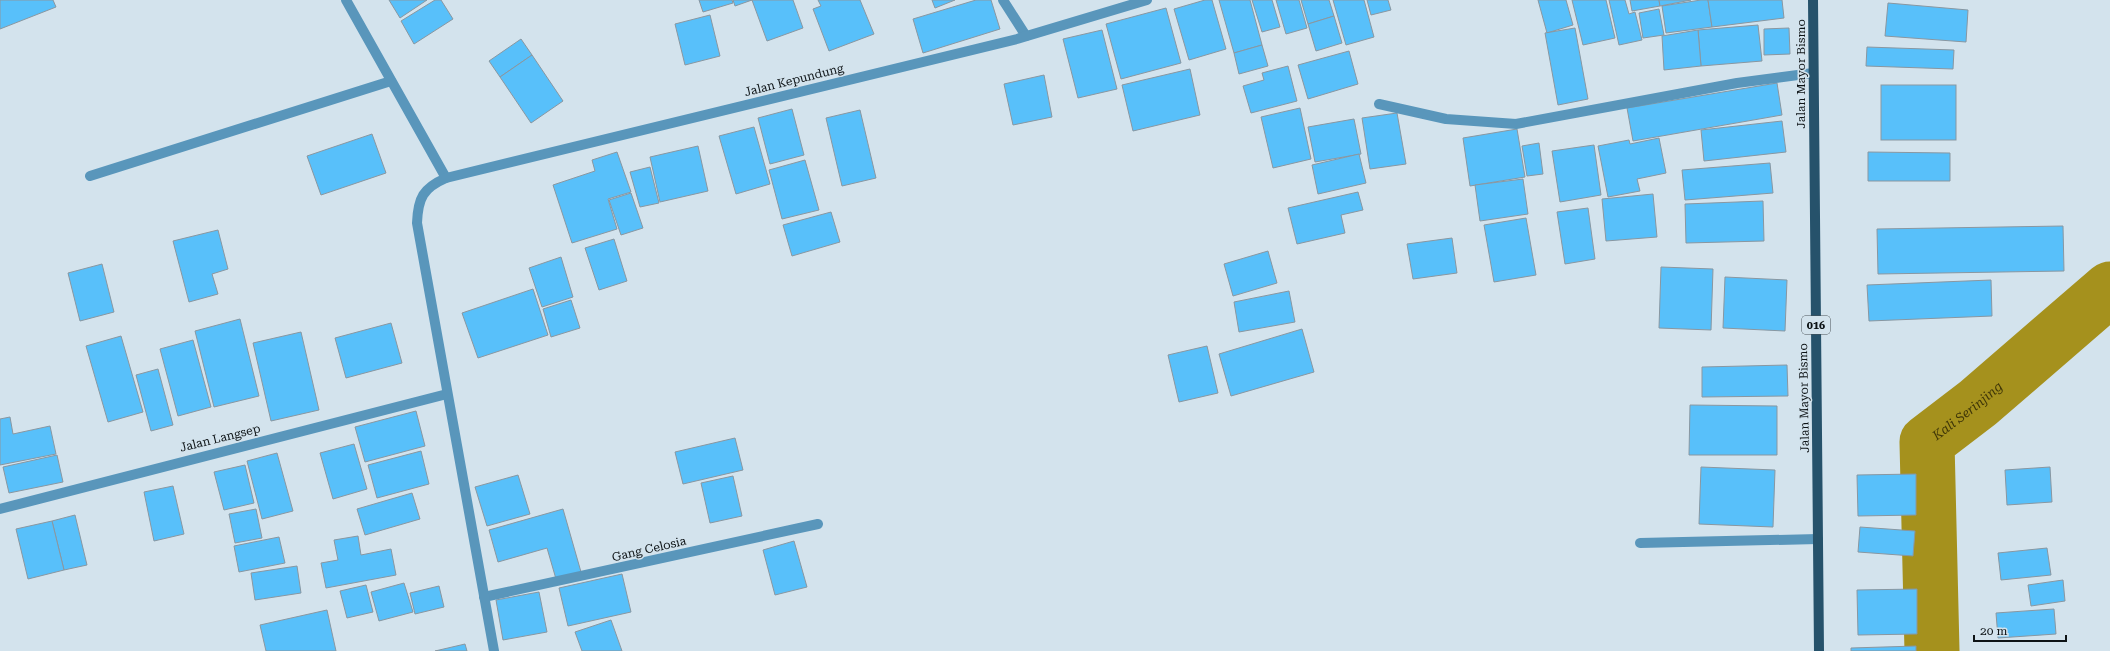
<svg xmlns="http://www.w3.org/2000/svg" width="2110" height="651" viewBox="0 0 2110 651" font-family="'Roboto Serif',serif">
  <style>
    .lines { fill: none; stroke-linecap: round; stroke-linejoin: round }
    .river { stroke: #a5911d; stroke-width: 55 }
    .building { fill: #58c0fa; stroke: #8997a1 }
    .lane { stroke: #5996bb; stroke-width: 10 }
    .street { stroke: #5996bb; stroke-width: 10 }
    .primary { stroke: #26526b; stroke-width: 10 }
    .labels { text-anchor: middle; stroke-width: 3; stroke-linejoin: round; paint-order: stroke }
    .shield { fill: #d3e3ed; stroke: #485156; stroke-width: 1 }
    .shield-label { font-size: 11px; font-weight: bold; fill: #0d1316 }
    .street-label { font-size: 12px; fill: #0d1316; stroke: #d3e3ed }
    .water-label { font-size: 13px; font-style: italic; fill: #3f3608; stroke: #d3e3ed }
  </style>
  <rect width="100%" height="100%" fill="#d3e3ed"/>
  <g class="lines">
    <!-- river -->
    <path class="river" id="s1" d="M1932,651L1927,442L1978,403L2110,289"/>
  </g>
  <!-- building -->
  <g class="building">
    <path d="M0,0H53L56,7L0,29Z"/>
    <path d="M389,0H427L400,18Z"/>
    <path d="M435,0H441L453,19L414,44L401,21Z"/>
    <path d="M699,0H732L733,3L703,12Z"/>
    <path d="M733,0H793L803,28L767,41L752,0L735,6Z"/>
    <path d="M818,0H860L874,34L829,51L813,9L821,6Z"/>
    <path d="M932,0H955L935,8Z"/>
    <path d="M976,0H991L1000,29L923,53L913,19Z"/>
    <path d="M1205,0H1212L1226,49L1189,60L1174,9Z"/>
    <path d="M1219,0H1250L1262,45L1234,53Z"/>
    <path d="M1252,0H1272L1280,27L1262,32Z"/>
    <path d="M1276,0H1299L1307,28L1286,34Z"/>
    <path d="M1301,0H1329L1334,16L1308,24Z"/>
    <path d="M1333,0H1364L1374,37L1346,45Z"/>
    <path d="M1367,0H1388L1391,10L1371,15Z"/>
    <path d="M1538,0H1566L1573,25L1547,33Z"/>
    <path d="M1572,0H1606L1615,38L1583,45Z"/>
    <path d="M1609,0H1625L1629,14L1635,12L1642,40L1619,45Z"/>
    <path d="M1630,0H1659L1660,6L1632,11Z"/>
    <path d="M1659,0H1691L1660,6Z"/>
    <path d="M1701,0H1708L1712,27L1666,33L1662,6Z"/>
    <path d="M1708,0H1782L1784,18L1712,27Z"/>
    <path d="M1888,3L1968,10L1966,42L1885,36Z"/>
    <path d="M1166,8L1181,63L1121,79L1106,24Z"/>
    <path d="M1659,9L1664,35L1643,38L1639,13Z"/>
    <path d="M710,15L720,56L685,65L675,24Z"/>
    <path d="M1334,16L1342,43L1316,51L1308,24Z"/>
    <path d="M1758,25L1762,61L1701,66L1698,30Z"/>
    <path d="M1575,28L1588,99L1558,105L1545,33Z"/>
    <path d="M1789,28L1790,54L1764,55V29Z"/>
    <path d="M1102,30L1117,89L1078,98L1063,39Z"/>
    <path d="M1698,30L1701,66L1664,70L1662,36Z"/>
    <path d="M521,39L532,55L500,77L489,61Z"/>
    <path d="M1262,45L1268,66L1239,74L1234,53Z"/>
    <path d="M1867,47L1954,50L1953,69L1866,66Z"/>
    <path d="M1349,51L1358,84L1308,99L1298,65Z"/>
    <path d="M532,55L563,101L531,123L500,77Z"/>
    <path d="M1288,66L1297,101L1251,113L1243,86L1264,80L1262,73Z"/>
    <path d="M1190,69L1200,115L1133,131L1122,85Z"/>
    <path d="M1044,75L1052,117L1013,125L1004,84Z"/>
    <path d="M1777,83L1782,115L1633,141L1627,108Z"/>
    <rect x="1881" y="85" width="75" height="55"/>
    <path d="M1300,108L1311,159L1273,168L1261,117Z"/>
    <path d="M792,109L804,155L770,164L758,118Z"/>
    <path d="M860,110L876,178L842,186L826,118Z"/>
    <path d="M1397,113L1406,164L1370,169L1362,118Z"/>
    <path d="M1354,119L1361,154L1315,162L1308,127Z"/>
    <path d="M1782,121L1786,152L1704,161L1701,130Z"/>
    <path d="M754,127L770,184L736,194L719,136Z"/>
    <path d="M1517,129L1525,177L1470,186L1463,138Z"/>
    <path d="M372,134L386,173L321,195L307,156Z"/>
    <path d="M1659,138L1666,173L1637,179L1640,191L1608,197L1598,146L1629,140L1630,144Z"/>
    <path d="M1539,143L1543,174L1527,176L1522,146Z"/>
    <path d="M1594,145L1601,195L1560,202L1552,151Z"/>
    <path d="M698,146L708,191L660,202L650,157Z"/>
    <path d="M617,152L631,192L608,199L617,229L572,243L553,185L595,171L592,160Z"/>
    <path d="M1868,152L1950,153V181H1868Z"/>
    <path d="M1359,154L1366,183L1318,194L1312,165Z"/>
    <path d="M805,160L819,210L782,219L769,170Z"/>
    <path d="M1770,163L1773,193L1685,200L1682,170Z"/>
    <path d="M650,167L659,203L640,207L630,172Z"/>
    <path d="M1523,179L1528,214L1480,221L1475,185Z"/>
    <path d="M1358,192L1363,210L1341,215L1345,233L1297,244L1288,208Z"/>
    <path d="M631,193L643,228L621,235L609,200Z"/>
    <path d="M1653,194L1657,237L1606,241L1602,199Z"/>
    <path d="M1763,201L1764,241L1686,243L1685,204Z"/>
    <path d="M1588,208L1595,259L1565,264L1557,212Z"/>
    <path d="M831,212L840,242L792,256L783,225Z"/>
    <path d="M1526,218L1536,275L1494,282L1484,225Z"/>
    <path d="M2063,226L2064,271L1878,274L1877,229Z"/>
    <path d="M218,230L228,269L212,274L218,294L189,302L173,241Z"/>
    <path d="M1452,238L1457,273L1413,279L1407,244Z"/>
    <path d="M614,239L627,281L599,290L585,248Z"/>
    <path d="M1268,251L1277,283L1233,296L1224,264Z"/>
    <path d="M561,257L573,297L542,307L529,268Z"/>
    <path d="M102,264L114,312L80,321L68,273Z"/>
    <path d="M1661,267L1713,269L1711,330L1659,328Z"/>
    <path d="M1725,277L1787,280L1785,331L1723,328Z"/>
    <path d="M1991,280L1992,316L1869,321L1867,285Z"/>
    <path d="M533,289L548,335L478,358L462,313Z"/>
    <path d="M1289,291L1295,322L1239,332L1234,302Z"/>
    <path d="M571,300L580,328L551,337L543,309Z"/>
    <path d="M240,319L259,396L214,407L195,331Z"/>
    <path d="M391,323L402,363L346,378L335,338Z"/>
    <path d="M1302,329L1314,372L1231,396L1219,354Z"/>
    <path d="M301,332L319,410L271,421L253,343Z"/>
    <path d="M121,336L143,412L108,422L86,346Z"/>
    <path d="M193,340L211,407L178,416L160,349Z"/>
    <path d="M1207,346L1218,393L1179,402L1168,355Z"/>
    <path d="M1787,365L1788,396L1702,397V367Z"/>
    <path d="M158,369L173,425L151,431L136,375Z"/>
    <path d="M1690,405L1777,406V455H1689Z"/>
    <path d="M416,411L425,446L365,462L355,427Z"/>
    <path d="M10,417L13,434L50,426L56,454L0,465V419Z"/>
    <path d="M735,438L743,470L683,484L675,452Z"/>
    <path d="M354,444L367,489L333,499L320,453Z"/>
    <path d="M421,451L429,484L377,498L368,465Z"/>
    <path d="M277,453L293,511L262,519L247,461Z"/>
    <path d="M57,455L63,482L9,493L3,467Z"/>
    <path d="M245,465L254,503L224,510L214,472Z"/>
    <path d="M1701,467L1775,470L1773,527L1699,524Z"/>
    <path d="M2050,467L2052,502L2007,505L2005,470Z"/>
    <path d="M1916,474V515L1858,516L1857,475Z"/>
    <path d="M518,475L530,514L487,526L475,487Z"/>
    <path d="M733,476L742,516L710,523L701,483Z"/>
    <path d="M173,486L184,534L154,541L144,492Z"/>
    <path d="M412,493L420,519L365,535L357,509Z"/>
    <path d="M256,509L262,538L235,543L229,514Z"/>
    <path d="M563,509L581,572L556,579L547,548L498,562L489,530Z"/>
    <path d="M75,515L87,565L64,570L52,521Z"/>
    <path d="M52,521L64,570L28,579L16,529Z"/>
    <path d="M1860,527L1915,531L1913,556L1858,552Z"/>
    <path d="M358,536L361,555L391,549L396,575L326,588L321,563L338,560L334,540Z"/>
    <path d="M279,537L285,563L239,572L234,546Z"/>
    <path d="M794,541L807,587L775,595L763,550Z"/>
    <path d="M2047,548L2051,575L2001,580L1998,553Z"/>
    <path d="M297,566L301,593L255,600L251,573Z"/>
    <path d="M622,574L631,612L568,626L559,588Z"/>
    <path d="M2063,580L2065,601L2031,606L2028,585Z"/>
    <path d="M404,583L413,612L379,621L371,592Z"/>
    <path d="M366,585L373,612L347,618L340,591Z"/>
    <path d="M439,586L444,607L415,614L410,593Z"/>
    <path d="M1917,589V634L1858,635L1857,590Z"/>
    <path d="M539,592L547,632L503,640L496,600Z"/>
    <path d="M2054,609L2056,634L1998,638L1996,613Z"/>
    <path d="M327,610L336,651H266L260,625Z"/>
    <path d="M611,620L622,651H582L575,632Z"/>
    <path d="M465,644L467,651H435Z"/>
    <path d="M1916,646V651H1851V648Z"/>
  </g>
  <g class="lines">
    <!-- lane -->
    <g class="lane">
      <path d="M90,176L391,81"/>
      <path d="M1640,543L1818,539"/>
    </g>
    <!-- street -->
    <g class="street">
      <path d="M346,0L446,178"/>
      <path d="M1003,0L1026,36"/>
      <path d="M1379,104L1446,119L1516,124L1737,83L1813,73"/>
      <path d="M0,509L447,394"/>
      <path d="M484,597L818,524"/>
      <path d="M494,651L417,223C418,198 423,188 446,178L1017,39L1147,0"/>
    </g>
    <!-- primary -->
    <path class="primary" d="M1813,0L1819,651"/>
  </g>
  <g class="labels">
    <!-- shield labels -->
    <rect class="shield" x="1802" y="316" width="28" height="18" rx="3"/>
    <g class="shield-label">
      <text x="1816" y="329">016</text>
    </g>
    <!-- street labels -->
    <g class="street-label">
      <text transform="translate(1801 74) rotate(-90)" y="4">Jalan Mayor Bismo</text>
      <text transform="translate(794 80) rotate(-14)" y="4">Jalan Kepundung</text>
      <text transform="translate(1804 398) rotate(-91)" y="4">Jalan Mayor Bismo</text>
      <text transform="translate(220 438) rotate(-14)" y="4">Jalan Langsep</text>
      <text transform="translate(649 549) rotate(-13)" y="4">Gang Celosia</text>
    </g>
    <!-- water labels -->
    <g class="water-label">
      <text dy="5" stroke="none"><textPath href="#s1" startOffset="260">Kali Serinjing</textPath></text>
    </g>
  </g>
  <!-- scale -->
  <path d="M1974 635v6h92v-6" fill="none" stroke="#0d1316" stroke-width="2"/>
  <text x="1980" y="635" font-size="12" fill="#0d1316" stroke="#d3e3ed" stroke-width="3" paint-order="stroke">20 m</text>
</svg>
